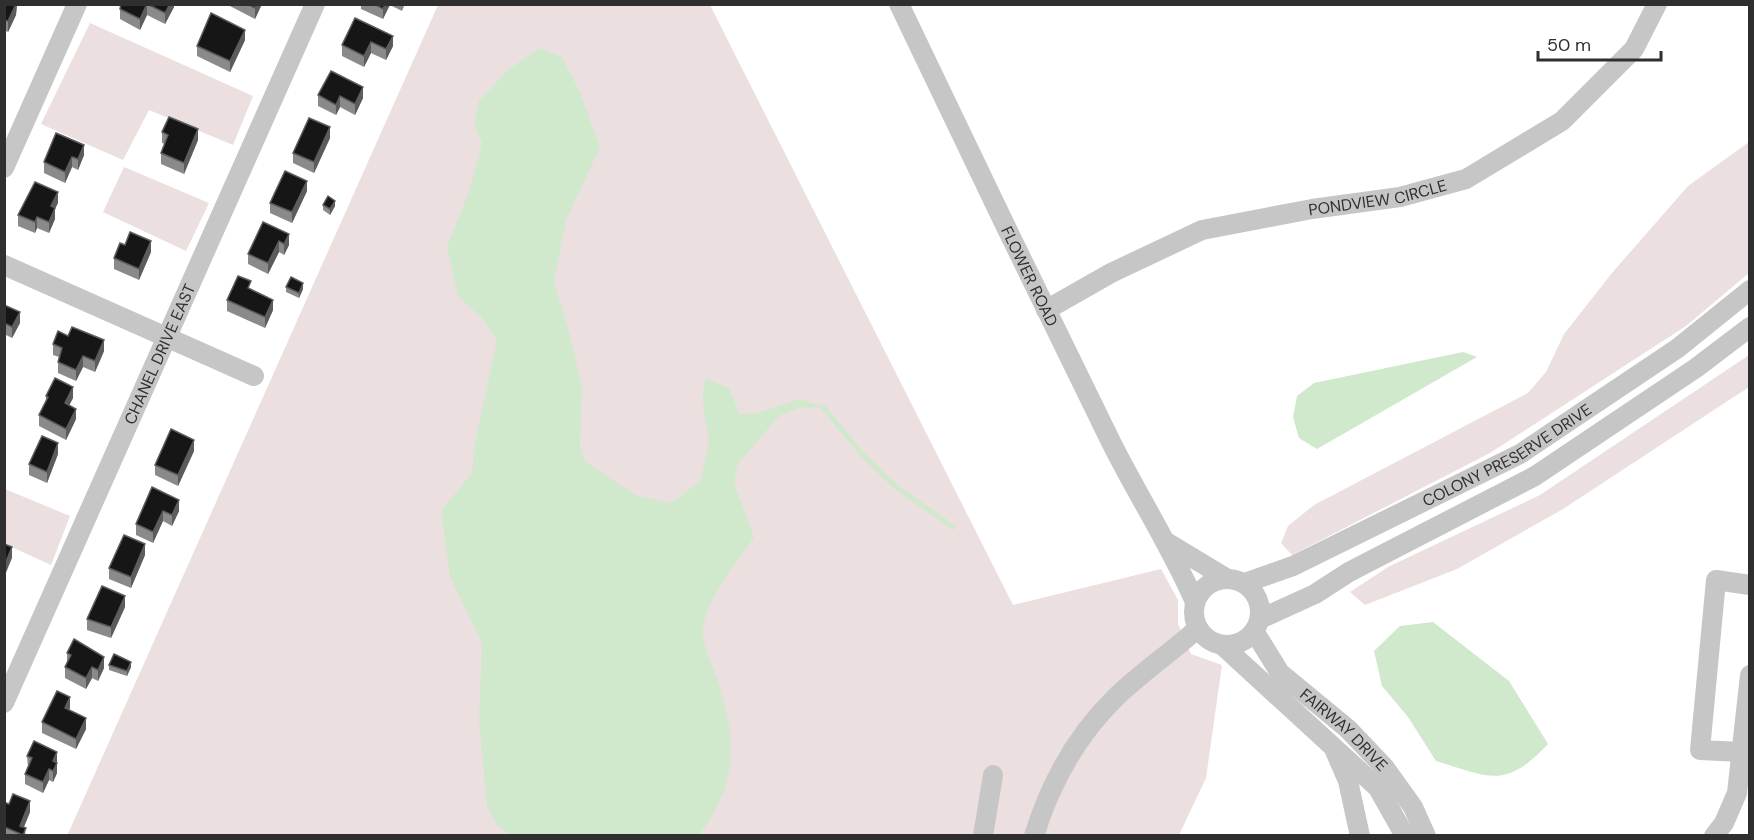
<svg xmlns="http://www.w3.org/2000/svg" width="1754" height="840" viewBox="0 0 1754 840" font-family="'DM Sans',sans-serif">
  <style>
    .green { fill: #ebdfdf }
    .water { fill: #d0e9cd }
    .lines { fill: none; stroke-linecap: round; stroke-linejoin: round }
    .stream { stroke: #d0e9cd; stroke-width: 5 }
    .minor { stroke: #c6c6c6; stroke-width: 20 }
    .wall { fill: #8a8a8a }
    .shaded-wall { fill: #5c5c5c }
    .building { fill: #161616; stroke: #5c5c5c; stroke-width: 1.5 }
    .labels { text-anchor: middle; stroke-width: 6; stroke-linejoin: round; paint-order: stroke }
    .street-label { font-size: 16px; fill: #2f2f2f; stroke: #fff }
  </style>
  <rect width="100%" height="100%" fill="#fff"/>
  <!-- green -->
  <g class="green">
    <path d="M438,5H710L1013,605L1161,569L1178,600V624L1191,654L1222,665L1206,778L1179,835L67,836Z"/>
    <path d="M90,23L253,96L233,145L149,110L123,160L41,124Z"/>
    <path d="M1749,142V273L1686,326L1490,453L1292,555L1281,543L1288,526L1314,505L1528,393L1546,372L1564,334L1612,273L1688,186Z"/>
    <path d="M124,167L209,203L186,251L103,212Z"/>
    <path d="M1749,355V387L1563,509L1457,569L1365,605L1350,592L1388,567L1540,495Z"/>
    <path d="M5,489L70,516L51,565L5,544Z"/>
  </g>
  <!-- water -->
  <g class="water">
    <path d="M540,48L562,57L579,90L600,147L566,220L554,282L571,339L582,389L580,446L585,461L635,495L671,503L701,481L709,440L702,398L706,378L730,389L739,414L758,413L800,399L823,407L798,408L779,416L738,464L734,483L754,537C737,563 703,601 703,633C703,647 713,667 718,681C737,741 738,783 699,835H510L498,826L487,807L479,721L482,643L450,577L441,511L472,473L475,443L497,340L483,319L458,296L447,247L470,189L482,143L474,125L479,101L509,69Z"/>
    <path d="M1463,352L1477,357L1317,449L1299,438L1293,417L1297,396L1314,383Z"/>
    <path d="M1433,622L1509,681L1548,744C1505,790 1489,777 1436,761L1408,717L1382,686L1374,651L1400,626Z"/>
  </g>
  <g class="lines">
    <!-- stream -->
    <path class="stream" d="M823,407L862,454L896,487L953,527"/>
    <!-- minor -->
    <g class="minor">
      <path id="s1" d="M899,4C969,151 1039,296 1111,442C1138,496 1171,547 1195,602"/>
      <path d="M4,168L77,4"/>
      <path d="M4,265L254,376"/>
      <path id="s2" d="M1046,310L1111,273L1202,230L1312,209L1400,197L1466,179L1562,121L1634,49L1657,4"/>
      <path d="M1168,543L1226,578"/>
      <circle cx="1227" cy="612" r="33"/>
      <path id="s3" d="M1245,583L1293,566L1520,454L1678,348L1750,290"/>
      <path d="M1260,619L1315,594L1349,572L1535,476L1696,368L1750,327"/>
      <path id="s4" d="M1254,631L1280,673L1348,729L1385,768L1413,807L1426,836"/>
      <path d="M1222,645L1378,788L1405,836"/>
      <path id="s5" d="M4,703L315,4"/>
      <path d="M1335,751L1348,781L1360,836"/>
      <path d="M1741,752L1700,750L1716,580L1750,585"/>
      <path d="M983,836L993,775"/>
      <path d="M1034,836C1050,784 1077,735 1116,697C1142,672 1172,652 1198,628"/>
      <path d="M1714,836L1724,823L1737,793L1750,675"/>
    </g>
  </g>
  <!-- wall -->
  <g class="wall">
    <path d="M4,4H17L16,15L8,32L4,30Z"/>
    <path d="M121,4H174V7L165,24L147,15L140,30L120,19V9Z"/>
    <path d="M226,4H261V6L255,19Z"/>
    <path d="M361,4H405L402,11L390,5L383,19L361,9Z"/>
    <path d="M355,18L393,46L386,60L371,53L364,67L342,56V45Z"/>
    <path d="M245,40L230,72L197,56V46Z"/>
    <path d="M318,95L363,98L355,115L340,107L336,115L318,106Z"/>
    <path d="M162,132L198,140L184,174L161,164V153L165,144L162,143Z"/>
    <path d="M56,133L84,155L78,170L72,167L65,183L44,173V162Z"/>
    <path d="M330,138L314,173L293,163V153Z"/>
    <path d="M307,191L292,223L270,213V203Z"/>
    <path d="M58,203L55,208V219L49,233L37,228L35,233L18,226V215Z"/>
    <path d="M323,205L335,206L330,215L323,210Z"/>
    <path d="M263,222L289,245L284,255L279,252L268,274L248,264V254Z"/>
    <path d="M151,252L139,280L114,269V258Z"/>
    <path d="M286,287L303,289L299,298L286,292Z"/>
    <path d="M251,290L273,310L265,328L227,311V300Z"/>
    <path d="M4,305L20,323L12,338L4,334Z"/>
    <path d="M53,344L104,351L95,372L83,367L76,381L58,373V362L59,357L53,355Z"/>
    <path d="M46,396L73,398L69,405L76,419L66,440L39,426V415L46,401Z"/>
    <path d="M194,451L178,486L155,475V465Z"/>
    <path d="M58,454L47,483L29,475V464Z"/>
    <path d="M152,487L179,511L172,526L163,521L153,543L136,535V524Z"/>
    <path d="M145,555L131,588L109,579V568Z"/>
    <path d="M125,607L111,638L87,630V619Z"/>
    <path d="M67,653L104,668L98,681L92,678L86,689L65,678V667L67,662Z"/>
    <path d="M109,665L131,667L127,676L109,670Z"/>
    <path d="M70,708L69,710L86,729L76,749L42,733V722Z"/>
    <path d="M57,752V773L53,782L49,780L43,793L25,784V774L28,767L27,756Z"/>
    <path d="M9,804L30,812L24,827L26,836H4V806Z"/>
  </g>
  <!-- shaded-wall -->
  <g class="shaded-wall">
    <path d="M13,4H17L16,15L8,32V21Z"/>
    <path d="M147,4V15L140,30V19Z"/>
    <path d="M170,4H174V7L165,24V13Z"/>
    <path d="M256,4H261V6L255,19V8Z"/>
    <path d="M385,4H390L383,19V9Z"/>
    <path d="M245,30V40L230,72V61Z"/>
    <path d="M393,36V46L386,60V49Z"/>
    <path d="M371,42V53L364,67V56Z"/>
    <path d="M363,87V98L355,115V104Z"/>
    <path d="M340,96V107L336,115V105Z"/>
    <path d="M330,127V138L314,173V162Z"/>
    <path d="M198,129V140L184,174V163Z"/>
    <path d="M84,145V155L78,170V159Z"/>
    <path d="M72,157V167L65,183V172Z"/>
    <path d="M307,181V191L292,223V212Z"/>
    <path d="M58,192V203L51,217V206Z"/>
    <path d="M335,201V206L330,215V209Z"/>
    <path d="M55,208V219L49,233V222Z"/>
    <path d="M37,217V228L35,233V222Z"/>
    <path d="M289,234V245L284,255V244Z"/>
    <path d="M151,241V252L139,280V269Z"/>
    <path d="M279,241V252L268,274V263Z"/>
    <path d="M303,283V289L299,298V293Z"/>
    <path d="M273,300V310L265,328V317Z"/>
    <path d="M20,312V323L12,338V327Z"/>
    <path d="M104,340V351L95,372V361Z"/>
    <path d="M83,356V367L76,381V370Z"/>
    <path d="M73,387V398L65,414V403Z"/>
    <path d="M76,409V419L66,440V429Z"/>
    <path d="M6,410V420L4,424V414Z"/>
    <path d="M194,440V451L178,486V475Z"/>
    <path d="M58,443V454L47,483V472Z"/>
    <path d="M179,500V511L172,526V515Z"/>
    <path d="M163,511V521L153,543V532Z"/>
    <path d="M145,544V555L131,588V577Z"/>
    <path d="M12,547V558L5,575V564Z"/>
    <path d="M125,596V607L111,638V627Z"/>
    <path d="M104,657V668L98,681V670Z"/>
    <path d="M131,662V667L127,676V671Z"/>
    <path d="M92,667V678L86,689V678Z"/>
    <path d="M70,697V708L65,719V708Z"/>
    <path d="M86,718V729L76,749V739Z"/>
    <path d="M57,752V763L53,761Z"/>
    <path d="M57,763V773L53,782V771Z"/>
    <path d="M49,769V780L43,793V782Z"/>
    <path d="M30,801V812L21,834L20,826Z"/>
  </g>
  <!-- building -->
  <g class="building">
    <path d="M4,4H16L8,21L4,20Z"/>
    <path d="M121,4H147L140,19L120,9Z"/>
    <path d="M147,4H170L165,13Z"/>
    <path d="M247,4H256L255,8Z"/>
    <path d="M374,4H385L383,9Z"/>
    <path d="M211,13L245,30L230,61L197,46Z"/>
    <path d="M355,18L393,36L386,49L371,42L364,56L342,45Z"/>
    <path d="M331,71L363,87L355,104L340,96L336,105L318,95Z"/>
    <path d="M169,117L198,129L184,163L161,153L168,135L162,132Z"/>
    <path d="M309,118L330,127L314,162L293,153Z"/>
    <path d="M56,133L84,145L78,159L72,157L65,172L44,162Z"/>
    <path d="M285,171L307,181L292,212L270,203Z"/>
    <path d="M35,182L58,192L51,206L55,208L49,222L37,217L35,222L18,215Z"/>
    <path d="M328,196L335,201L330,209L323,205Z"/>
    <path d="M263,222L289,234L284,244L279,241L268,263L248,254Z"/>
    <path d="M130,232L151,241L139,269L114,258L120,243L125,245Z"/>
    <path d="M238,276L251,281L248,288L273,300L265,317L227,300Z"/>
    <path d="M291,277L303,283L299,293L286,287Z"/>
    <path d="M4,305L20,312L12,327L4,323Z"/>
    <path d="M72,327L104,340L95,361L83,356L76,370L58,362L62,348L53,344L58,331L68,336Z"/>
    <path d="M55,378L73,387L65,403L76,409L66,429L39,415L48,397L46,396Z"/>
    <path d="M171,429L194,440L178,475L155,465Z"/>
    <path d="M42,436L58,443L47,472L29,464Z"/>
    <path d="M152,487L179,500L172,515L163,511L153,532L136,524Z"/>
    <path d="M124,535L145,544L131,577L109,568Z"/>
    <path d="M4,544L12,547L5,564H4Z"/>
    <path d="M102,586L125,596L111,627L87,619Z"/>
    <path d="M74,639L104,657L98,670L92,667L86,678L65,667L71,655L67,653Z"/>
    <path d="M114,654L131,662L127,671L109,665Z"/>
    <path d="M57,691L70,697L65,708L86,718L76,739L42,722Z"/>
    <path d="M34,741L57,752L53,761L57,763L53,771L49,769L43,782L25,774L32,758L27,756Z"/>
    <path d="M13,794L30,801L20,826L26,828L23,835L4,827V806L6,803L9,804Z"/>
  </g>
  <g class="labels">
    <!-- street labels -->
    <g class="street-label">
      <text dy="6" stroke="none"><textPath href="#s2" startOffset="354">PONDVIEW CIRCLE</textPath></text>
      <text dy="6" stroke="none"><textPath href="#s1" startOffset="302">FLOWER ROAD</textPath></text>
      <text dy="6" stroke="none"><textPath href="#s5" startOffset="382">CHANEL DRIVE EAST</textPath></text>
      <text dy="6" stroke="none"><textPath href="#s3" startOffset="292">COLONY PRESERVE DRIVE</textPath></text>
      <text dy="6" stroke="none"><textPath href="#s4" startOffset="135">FAIRWAY DRIVE</textPath></text>
    </g>
  </g>
  <!-- border -->
  <rect width="1754" height="840" fill="none" stroke="#2f2f2f" stroke-width="12"/>
  <!-- scale -->
  <path d="M1538 51v9h123v-9" fill="none" stroke="#2f2f2f" stroke-width="3"/>
  <text x="1547" y="51" font-size="18" fill="#2f2f2f" stroke="#ffffff" stroke-width="4.5" paint-order="stroke">50 m</text>
</svg>
